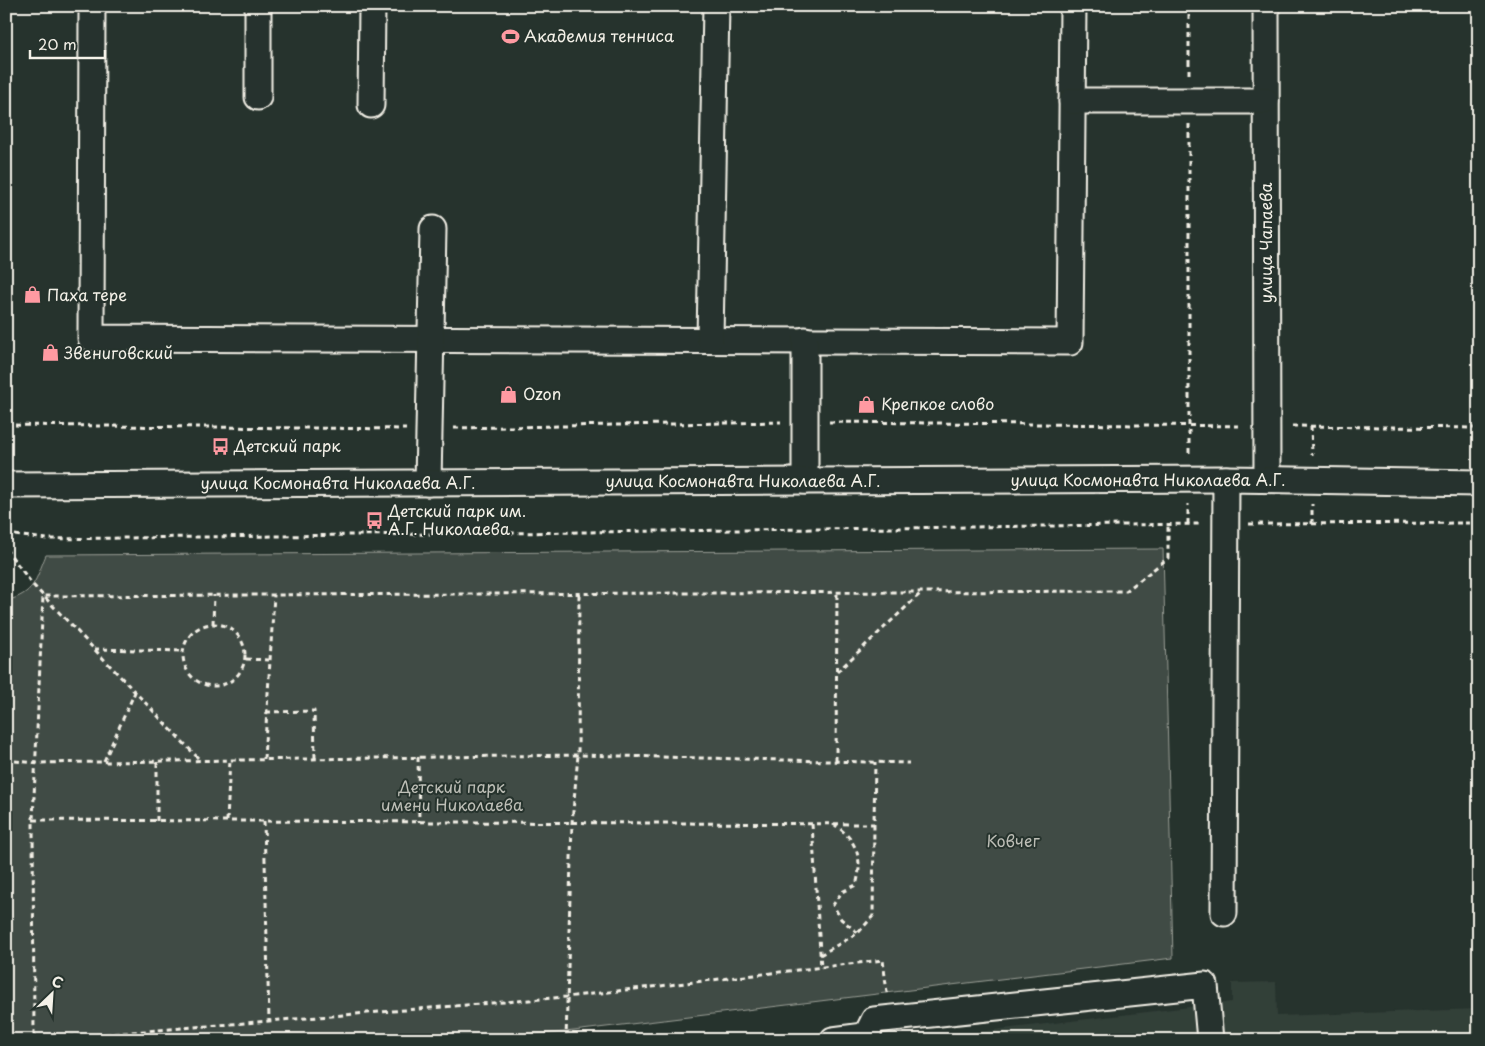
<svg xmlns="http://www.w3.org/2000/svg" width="1485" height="1046" viewBox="0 0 1485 1046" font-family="'Playpen Sans',sans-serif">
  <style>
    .built { fill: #333f39 }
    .green { fill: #414b45; stroke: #9a9e96 }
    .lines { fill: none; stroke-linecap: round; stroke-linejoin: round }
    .minor-casing { stroke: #f4f1e8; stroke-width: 29 }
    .path { stroke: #f4f1e8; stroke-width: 3; stroke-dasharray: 5 4; stroke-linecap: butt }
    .minor { stroke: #26332d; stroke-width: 25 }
    .labels { text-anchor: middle; stroke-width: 4; stroke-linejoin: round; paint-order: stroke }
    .poi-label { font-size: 16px; fill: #f4f1e8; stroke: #26332d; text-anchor: start }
    .street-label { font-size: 16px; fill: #f4f1e8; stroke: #26332d }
    .park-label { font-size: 16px; fill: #bebfb7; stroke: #26332d }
  </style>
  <rect width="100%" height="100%" fill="#26332d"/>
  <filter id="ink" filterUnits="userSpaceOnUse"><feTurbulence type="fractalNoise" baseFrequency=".02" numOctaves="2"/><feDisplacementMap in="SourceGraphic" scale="10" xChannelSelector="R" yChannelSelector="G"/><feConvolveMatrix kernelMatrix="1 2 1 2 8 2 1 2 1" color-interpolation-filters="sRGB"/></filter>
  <g filter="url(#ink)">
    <!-- built -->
    <path class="built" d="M1276,982L1277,1016L1479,1009V1040H881L927,1038L1232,1002V983Z"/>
    <!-- green -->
    <path class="green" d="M1163,549L1173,958L565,1032L460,1040H6V601C35,593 35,581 46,555Z"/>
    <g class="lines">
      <defs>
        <g id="minor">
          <path d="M92,6L91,338L1070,342L1073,6"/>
          <path d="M1266,6L1267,479"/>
          <path d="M258,97V6"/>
          <path d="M1072,101H1266"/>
          <path d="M371,105L372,6"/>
          <path d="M710,339L716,6"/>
          <path d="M805,340V481"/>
          <path d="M428,483L433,229"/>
          <path d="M6,485L1226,479L1479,483"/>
          <path d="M1224,913L1226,479"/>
          <path d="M833,1040L864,1036"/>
          <path d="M864,1040L874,1020L1205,985L1210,1040"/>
        </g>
      </defs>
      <!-- minor casing -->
      <use href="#minor" class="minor-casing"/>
      <!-- path -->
      <g class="path">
        <path d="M1189,6V76"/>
        <path d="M1189,124V456"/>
        <path d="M829,422L1243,426"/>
        <path d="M6,425L406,429"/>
        <path d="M1292,426L1479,428"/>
        <path d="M1311,426L1312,455"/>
        <path d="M454,428L781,422"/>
        <path d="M1188,524V504"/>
        <path d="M1249,524L1479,523"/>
        <path d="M1312,524V504"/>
        <path d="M6,534L47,539L1201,524"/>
        <path d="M6,549L33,585L199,759"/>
        <circle cx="214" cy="655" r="31"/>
        <path d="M213,624L214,595"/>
        <path d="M94,649L183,651"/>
        <path d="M246,659L269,660"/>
        <path d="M837,672L922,592"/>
        <path d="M266,712L314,711L315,758"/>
        <path d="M418,757L419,822"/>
        <path d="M264,759L274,595"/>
        <path d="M6,760L35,763L578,755L909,763"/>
        <path d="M104,761L135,692"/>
        <path d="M836,761L837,592"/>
        <path d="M33,820L874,824L875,762"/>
        <path d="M157,821V760"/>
        <path d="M227,821L230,759"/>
        <path d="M264,821L269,1021"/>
        <path d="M812,824L821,968"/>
        <path d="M833,824C856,838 864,859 856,885L842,892L833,905L841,919L858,933"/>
        <path d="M820,955L858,933L873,916L874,824"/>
        <path d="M887,993L883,960L566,997L34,1040L33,820L43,596L1126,591L1168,558V524"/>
        <path d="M566,1040L572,823L578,755L579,593"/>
      </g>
      <!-- minor -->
      <use href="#minor" class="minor"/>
    </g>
  </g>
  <!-- icons -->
  <defs>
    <symbol id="stadium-bare" viewBox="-9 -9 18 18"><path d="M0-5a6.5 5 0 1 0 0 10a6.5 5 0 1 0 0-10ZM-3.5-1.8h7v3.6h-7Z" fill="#ff9aa2" stroke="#26332d" stroke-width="2.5" paint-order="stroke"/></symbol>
    <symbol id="shop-bare" viewBox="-9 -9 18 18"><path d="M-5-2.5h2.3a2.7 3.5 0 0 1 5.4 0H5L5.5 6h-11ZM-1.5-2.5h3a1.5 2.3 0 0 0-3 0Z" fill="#ff9aa2" stroke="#26332d" stroke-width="2.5" paint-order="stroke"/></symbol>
    <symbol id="bus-bare" viewBox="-9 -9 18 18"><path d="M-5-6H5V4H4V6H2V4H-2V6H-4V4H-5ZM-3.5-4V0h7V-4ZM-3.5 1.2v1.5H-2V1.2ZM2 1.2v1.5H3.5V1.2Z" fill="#ff9aa2" stroke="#26332d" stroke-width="2.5" paint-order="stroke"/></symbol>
  </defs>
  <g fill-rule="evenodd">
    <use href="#stadium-bare" x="498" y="24" width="25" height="25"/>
    <use href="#shop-bare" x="20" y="282" width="25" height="25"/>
    <use href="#shop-bare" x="38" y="340" width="25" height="25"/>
    <use href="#shop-bare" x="496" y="382" width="25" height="25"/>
    <use href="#shop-bare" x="854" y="392" width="25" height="25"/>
    <use href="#bus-bare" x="208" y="434" width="25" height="25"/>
    <use href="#bus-bare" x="362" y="508" width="25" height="25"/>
  </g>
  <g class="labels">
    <!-- poi labels -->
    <g class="poi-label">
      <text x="524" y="42">Академия тенниса</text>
      <text x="47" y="301">Паха тере</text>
      <text x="64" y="359">Звениговский</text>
      <text x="523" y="400">Ozon</text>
      <text x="881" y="410">Крепкое слово</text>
      <text x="234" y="452">Детский парк</text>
      <text x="388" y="517">Детский парк им.<tspan x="388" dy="18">А.Г. Николаева</tspan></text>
    </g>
    <!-- street labels -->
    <g class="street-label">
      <text transform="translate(1266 243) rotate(-90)" y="6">улица Чапаева</text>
      <text x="1148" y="486">улица Космонавта Николаева А.Г.</text>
      <text x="743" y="487">улица Космонавта Николаева А.Г.</text>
      <text x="338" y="489">улица Космонавта Николаева А.Г.</text>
    </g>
    <!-- park labels -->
    <g class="park-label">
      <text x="452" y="793">Детский парк<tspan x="452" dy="18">имени Николаева</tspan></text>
      <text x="1013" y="847">Ковчег</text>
    </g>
  </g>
  <!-- margin -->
  <rect width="1485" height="1046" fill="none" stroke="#26332d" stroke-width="25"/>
  <rect x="12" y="12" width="1460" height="1021" fill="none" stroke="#f4f1e8" stroke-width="2" filter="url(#ink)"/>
  <!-- north arrow -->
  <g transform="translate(52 994) rotate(25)" stroke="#26332d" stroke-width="4" paint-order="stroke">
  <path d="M0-4L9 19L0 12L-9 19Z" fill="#f4f1e8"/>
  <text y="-8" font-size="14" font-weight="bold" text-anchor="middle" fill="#f4f1e8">С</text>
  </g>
  <!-- scale -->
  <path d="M30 50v8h75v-8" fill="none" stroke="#f4f1e8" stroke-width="2.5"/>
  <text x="38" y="50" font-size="15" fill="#f4f1e8" stroke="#26332d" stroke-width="4" paint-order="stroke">20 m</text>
</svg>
